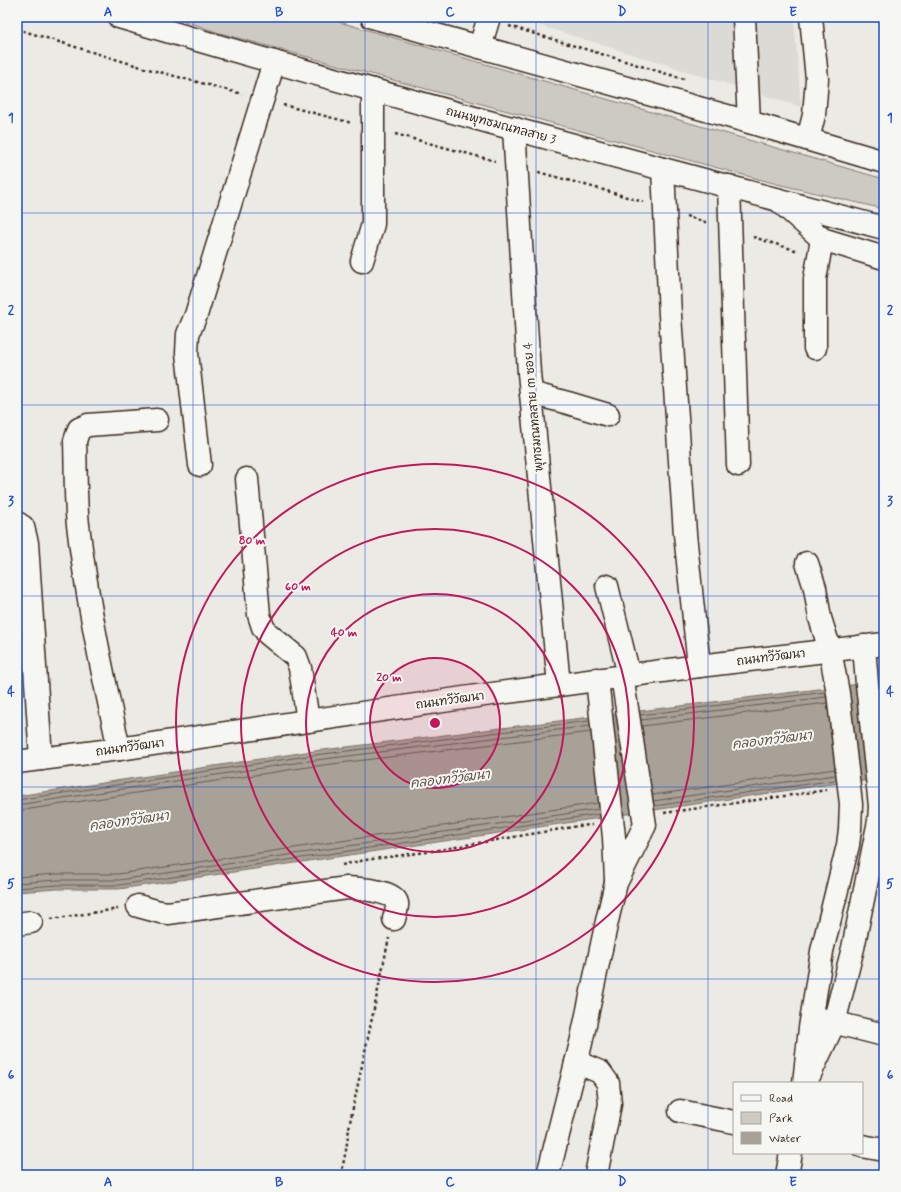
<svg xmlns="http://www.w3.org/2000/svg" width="901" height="1192" viewBox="0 0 901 1192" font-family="Mynerve,'Playpen Sans Thai',sans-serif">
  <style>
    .built { fill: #dcdad4 }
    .green { fill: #cdcac4; stroke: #847a71 }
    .water { fill: #a8a198; stroke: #7c7167 }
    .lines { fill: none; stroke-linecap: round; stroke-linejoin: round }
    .shore { stroke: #675a4f; stroke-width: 1 }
    .minor-casing { stroke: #3b2a1e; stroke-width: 25 }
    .major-casing { stroke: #3b2a1e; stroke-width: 25 }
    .path { stroke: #3b2a1e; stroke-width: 2.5; stroke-dasharray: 3 3; stroke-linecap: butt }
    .minor { stroke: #f6f6f2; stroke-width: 22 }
    .major { stroke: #f6f6f2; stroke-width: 22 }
    .grid { fill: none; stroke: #1d4ed8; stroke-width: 1; stroke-opacity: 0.55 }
    .ring { fill: none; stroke: #c2185b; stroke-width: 2 }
    .labels { text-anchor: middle; stroke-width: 4; stroke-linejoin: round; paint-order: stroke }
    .street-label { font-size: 12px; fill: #3b2a1e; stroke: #f6f6f2 }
    .water-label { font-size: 13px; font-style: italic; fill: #615449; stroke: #f6f6f2 }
    .centre { fill: #c2185b; stroke: #f6f6f2; stroke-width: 2 }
    .ring-label { font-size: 12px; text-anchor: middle; font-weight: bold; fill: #c2185b; stroke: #f6f6f2; stroke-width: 4; stroke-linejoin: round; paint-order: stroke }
    .neatline { fill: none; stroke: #1d4ed8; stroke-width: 1.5 }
    .grid-label { font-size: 13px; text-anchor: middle; font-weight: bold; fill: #1d4ed8 }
  </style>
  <rect width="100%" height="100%" fill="#ebeae5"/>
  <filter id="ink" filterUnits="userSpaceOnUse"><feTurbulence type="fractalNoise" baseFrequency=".025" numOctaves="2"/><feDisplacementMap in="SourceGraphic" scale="8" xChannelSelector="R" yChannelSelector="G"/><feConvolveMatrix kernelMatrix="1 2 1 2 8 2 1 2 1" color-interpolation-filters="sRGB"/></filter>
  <g filter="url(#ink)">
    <!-- built -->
    <path class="built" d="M513,17H794L801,107Z"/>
    <!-- green -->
    <path class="green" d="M174,17H322L884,179V209L777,184L216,32Z"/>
    <!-- water -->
    <path class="water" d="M884,681V779L824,785L119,889H57L17,892V796L306,752Z"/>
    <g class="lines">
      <!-- shore -->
      <g class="shore">
        <path d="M640,715L826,692"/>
        <path d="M641,720L826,697"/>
        <path d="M642,726L827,703"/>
        <path d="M653,795L835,769"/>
        <path d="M17,800L307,756L589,721"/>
        <path d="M653,801L835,775"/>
        <path d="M17,805L308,761L590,726"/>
        <path d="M654,806L836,780"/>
        <path d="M17,811L308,767L591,732"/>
        <path d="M17,877L56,874H118L598,803"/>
        <path d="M17,883L57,880H119L599,809"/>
        <path d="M17,888L57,885H119L599,814"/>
      </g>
      <defs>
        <g id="minor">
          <path d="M744,17L749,122"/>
          <path d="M480,47L489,17"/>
          <path d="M514,128L529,373L559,685"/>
          <path d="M808,139L814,115L817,79L811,17"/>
          <path d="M663,169L670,315L685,534L699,666"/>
          <path d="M729,186L738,465"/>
          <path d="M777,199L822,239L815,279V348"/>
          <path d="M822,239L884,258"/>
          <path d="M362,261L373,224V90"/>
          <path d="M531,393L568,403L608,415"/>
          <path d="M200,465L187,353L188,334L196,315L274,62"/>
          <path d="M247,479L259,615L263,627L267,633L296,657L300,668L308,721"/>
          <path d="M17,523L23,527L27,543L41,759"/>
          <path d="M607,586L629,675"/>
          <path d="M597,679L614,837L616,880"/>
          <path d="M119,749C103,675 87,601 78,525C75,498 76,469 75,441L79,429L88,425L157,420"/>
          <path d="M138,906L160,912L168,913L347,888C359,889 394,890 397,903C398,908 395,914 394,919"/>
          <path d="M17,924L31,922"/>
          <path d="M821,1019L884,1035"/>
          <path d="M576,1062L600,1072L608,1083L610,1104L596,1175"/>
          <path d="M810,1074L834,1023L853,948L879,821L880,806L867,684L864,646"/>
          <path d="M804,1083L810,1028L822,951L848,845L850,829L851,804L838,693L830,650L820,618L815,588L807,563"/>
          <path d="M680,1111L734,1122"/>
          <path d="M862,1146L884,1150"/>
          <path d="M548,1175L581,1043L607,921L616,883L645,825L622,676"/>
          <path d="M787,1175L791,1153"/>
        </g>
        <g id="major">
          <path d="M119,17C372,92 628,160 884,228"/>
          <path d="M372,17L749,122L884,162"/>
          <path d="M17,762L119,749L470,697L699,666L884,644"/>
        </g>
      </defs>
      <!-- minor casing -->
      <use href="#minor" class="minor-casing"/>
      <!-- major casing -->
      <use href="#major" class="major-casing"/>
      <!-- path -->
      <g class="path">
        <path d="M509,26L684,79"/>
        <path d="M17,29L141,67L242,94"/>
        <path d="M283,105L352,123"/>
        <path d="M395,134L495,161"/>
        <path d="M538,172L607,191L643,202"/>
        <path d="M686,216L708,223"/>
        <path d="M753,237L798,251"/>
        <path d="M664,813L827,790"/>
        <path d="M342,865L365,860L426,852L578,826L592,825"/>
        <path d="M51,919L118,909"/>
        <path d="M341,1175L346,1150L350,1122L389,938"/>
      </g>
      <!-- minor -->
      <use href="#minor" class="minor"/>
      <!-- major -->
      <use href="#major" class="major"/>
    </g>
  </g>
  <!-- grid -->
  <path class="grid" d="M193,17V1175M365,17V1175M536,17V1175M708,17V1175M17,213H884M17,405H884M17,596H884M17,787H884M17,979H884"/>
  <!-- distance rings -->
  <circle cx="435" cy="723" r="65" fill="#c2185b" fill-opacity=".12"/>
  <g class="ring">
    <circle cx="435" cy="723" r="65"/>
    <circle cx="435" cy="723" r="129"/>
    <circle cx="435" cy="723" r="194"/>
    <circle cx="435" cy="723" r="259"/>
  </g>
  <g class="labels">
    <!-- street labels -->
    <g class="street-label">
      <text transform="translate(501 125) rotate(15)" y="4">ถนนพุทธมณฑลสาย 3</text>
      <text transform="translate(533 407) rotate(-95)" y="4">พุทธมณทลสาย ๓ ซอย 4</text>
      <text transform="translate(771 657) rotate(-7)" y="4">ถนนทวีวัฒนา</text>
      <text transform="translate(450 700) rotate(-8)" y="4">ถนนทวีวัฒนา</text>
      <text transform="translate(130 747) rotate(-8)" y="4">ถนนทวีวัฒนา</text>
    </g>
    <!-- water labels -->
    <g class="water-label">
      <text transform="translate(772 739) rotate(-7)" y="5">คลองทวีวัฒนา</text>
      <text transform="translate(450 778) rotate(-7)" y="5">คลองทวีวัฒนา</text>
      <text transform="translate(129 820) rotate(-8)" y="5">คลองทวีวัฒนา</text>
    </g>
  </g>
  <circle cx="435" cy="723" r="6" class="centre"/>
  <g class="ring-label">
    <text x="252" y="544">80 m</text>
    <text x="298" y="590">60 m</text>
    <text x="344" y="636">40 m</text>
    <text x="389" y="681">20 m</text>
  </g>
  <!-- margin -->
  <rect width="901" height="1192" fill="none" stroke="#f6f6f2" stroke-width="44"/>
  <!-- legend -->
  <rect x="733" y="1082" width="130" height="72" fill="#f6f6f2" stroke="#aba49d"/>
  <rect x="741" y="1095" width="20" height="6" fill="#f6f6f2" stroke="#aba49d"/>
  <text x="769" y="1102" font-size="12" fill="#3b2a1e">Road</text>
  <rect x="741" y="1112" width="20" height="12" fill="#cdcac4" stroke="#aba49d"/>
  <text x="769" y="1122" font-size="12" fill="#3b2a1e">Park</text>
  <rect x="741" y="1132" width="20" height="12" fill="#a8a198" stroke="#aba49d"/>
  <text x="769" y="1142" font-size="12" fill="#3b2a1e">Water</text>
  <rect x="22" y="22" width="857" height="1148" class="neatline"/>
  <g class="grid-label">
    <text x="108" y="16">A</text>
    <text x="279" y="16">B</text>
    <text x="450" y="16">C</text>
    <text x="622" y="16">D</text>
    <text x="793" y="16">E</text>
    <text x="11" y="122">1</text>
    <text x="890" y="122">1</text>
    <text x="11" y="314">2</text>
    <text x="890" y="314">2</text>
    <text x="11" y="505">3</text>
    <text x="890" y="505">3</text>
    <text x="11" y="696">4</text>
    <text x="890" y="696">4</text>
    <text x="11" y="888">5</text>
    <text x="890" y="888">5</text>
    <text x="11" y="1079">6</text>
    <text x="890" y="1079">6</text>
    <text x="108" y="1186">A</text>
    <text x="279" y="1186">B</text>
    <text x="450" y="1186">C</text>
    <text x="622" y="1186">D</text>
    <text x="793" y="1186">E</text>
  </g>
</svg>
